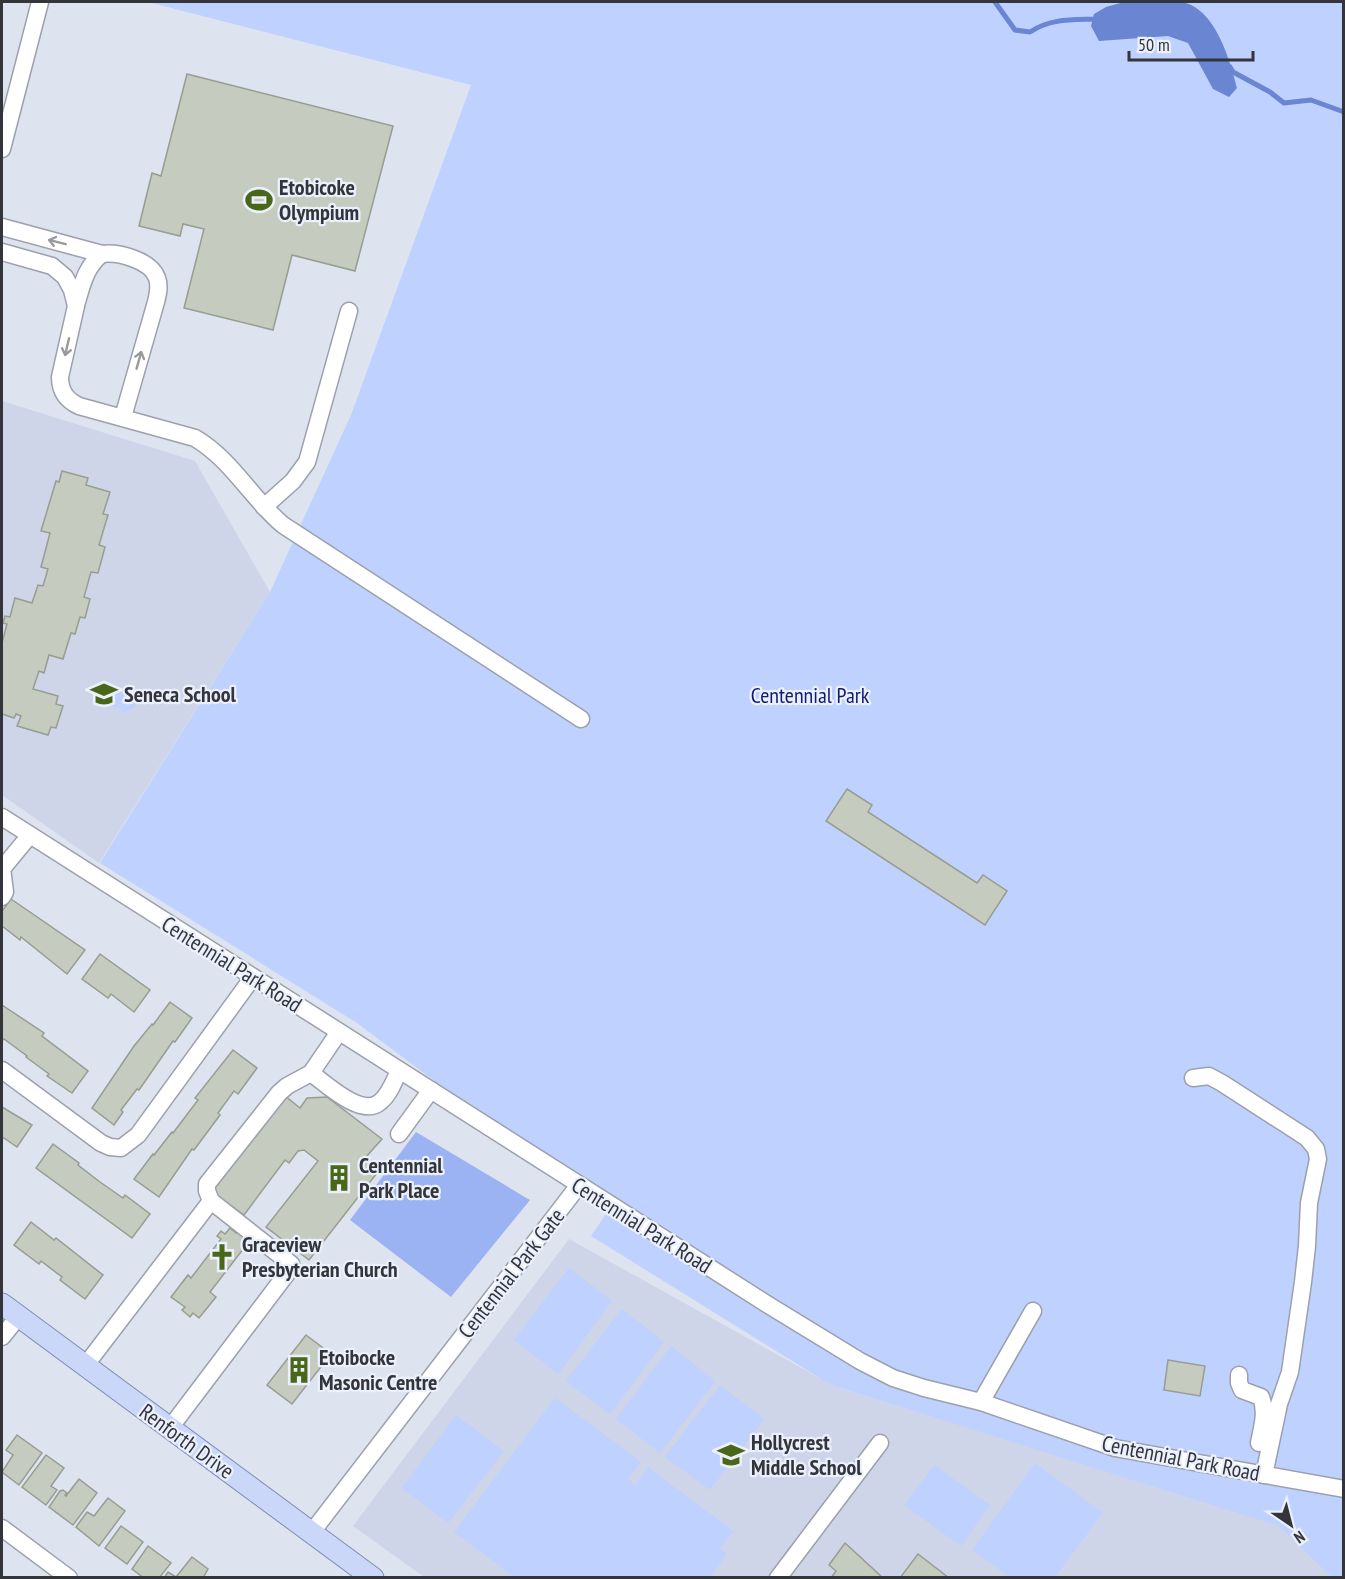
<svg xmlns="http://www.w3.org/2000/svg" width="1345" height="1579" viewBox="0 0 1345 1579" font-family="'PT Sans Narrow',sans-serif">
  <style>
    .built { fill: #ced5e8 }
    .green { fill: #bfd1fe }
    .forest { fill: #9bb3f3 }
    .water { fill: #6a85d1 }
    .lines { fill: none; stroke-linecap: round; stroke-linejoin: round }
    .stream { stroke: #6a85d1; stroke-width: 5 }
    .building { fill: #c5cbbe; stroke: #979d91; stroke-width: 1.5 }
    .minor-casing { stroke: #9ca0ac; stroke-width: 19 }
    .major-casing { stroke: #7e8db2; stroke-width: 23 }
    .minor { stroke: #fff; stroke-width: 16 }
    .major { stroke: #cad7f8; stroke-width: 21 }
    .oneway { stroke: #999a9c }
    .labels { text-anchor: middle; stroke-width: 4.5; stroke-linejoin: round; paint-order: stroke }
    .poi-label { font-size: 22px; font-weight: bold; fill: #33353a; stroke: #ebf0fd; text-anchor: start }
    .park-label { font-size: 22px; fill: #101b74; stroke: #ebf0fd }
    .street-label { font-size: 22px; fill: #33353a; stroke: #ebf0fd }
  </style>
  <rect width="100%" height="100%" fill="#dee3f0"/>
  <!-- built -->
  <g class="built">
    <path d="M2,401L195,461L270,592L99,863L2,795Z"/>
    <path d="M569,1239L834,1386L1278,1524L1333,1577H424L353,1526Z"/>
  </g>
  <!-- green -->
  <g class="green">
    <path d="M148,2H1343V1577H1332L1279,1526L831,1385L591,1236L608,1211L357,1023L100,863L270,592L351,415L471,85Z"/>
    <path d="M124,688L129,693H132L136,706L124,713L121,709L107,704L106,702L112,694Z"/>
    <path d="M569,1268L612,1301L558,1374L514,1340Z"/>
    <path d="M622,1309L664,1342L610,1414L566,1381Z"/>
    <path d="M671,1346L715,1381L660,1453L616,1419Z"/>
    <path d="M720,1385L764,1419L710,1490L665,1457Z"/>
    <path d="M555,1398L641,1462L628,1479L635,1485L648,1467L733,1531L720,1549L727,1554L710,1577L562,1578L558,1575L556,1577H514L454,1532Z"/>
    <path d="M456,1415L504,1451L448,1523L402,1488Z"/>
    <path d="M1035,1463L1103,1513L1055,1577H1010L972,1550Z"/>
    <path d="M934,1465L990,1505L961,1546L904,1505Z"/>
  </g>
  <!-- forest -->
  <path class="forest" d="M416,1132L530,1200L451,1297L350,1220Z"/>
  <!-- water -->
  <path class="water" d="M1124,2C1142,1 1163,0 1181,2C1215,7 1230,60 1237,88L1229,97L1213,89L1188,43L1168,36L1099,41L1091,26L1094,14L1106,7Z"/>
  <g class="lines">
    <!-- stream -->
    <g class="stream">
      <path d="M995,2L1015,30L1030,32C1051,18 1073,20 1097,19"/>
      <path d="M1230,67L1233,72L1270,92L1284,103L1311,100L1344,112"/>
    </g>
  </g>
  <!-- building -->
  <g class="building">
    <path d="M187,74L393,126L355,271L292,255L273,330L184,308L204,229L183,224L180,236L139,226L152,173L161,176Z"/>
    <path d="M62,471L88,478L86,485L110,492L103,514L108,515L99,545L105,547L98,573L91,572L84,597L90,599L85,618L80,617L75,634L71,633L63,659L49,655L44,673L39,671L33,689L58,696L56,704L63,706L56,728L51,727L48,735L17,726L21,716L16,714L14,718L2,714V643L7,624L3,623L5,616L10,617L15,598L32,603L38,585L43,586L48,569L41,567L50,533L41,531L56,481L59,482Z"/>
    <path d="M847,789L872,805L868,812L977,883L983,875L1007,891L985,925L826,821Z"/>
    <path d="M11,899L85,950L67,974L21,937L20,940L2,926V911Z"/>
    <path d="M100,954L150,990L134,1012L111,994L108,998L82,979Z"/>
    <path d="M170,1002L192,1018L175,1042L173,1041L139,1090L137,1089L121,1110L123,1112L114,1125L92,1108L134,1046L152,1024L153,1025Z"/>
    <path d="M2,1005L44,1033L42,1036L88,1071L72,1093L47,1076L49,1074L26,1057L27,1056L4,1039L2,1041Z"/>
    <path d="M233,1050L257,1068L238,1094L234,1091L218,1113L220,1115L194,1150L192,1149L159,1197L134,1179L153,1154L154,1155L172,1132L173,1133L198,1100L195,1098Z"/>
    <path d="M284,1095L300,1108L307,1098L327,1097L382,1139L366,1157L381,1168L309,1260L266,1227L318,1161L304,1150L298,1151L289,1163L285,1160L244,1215L208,1189Z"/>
    <path d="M2,1107L32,1125L17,1147L4,1138L2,1139Z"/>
    <path d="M53,1144L79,1163L78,1165L100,1182L123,1198L125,1195L150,1214L132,1238L36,1168Z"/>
    <path d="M31,1222L54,1240L56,1238L103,1275L85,1299L60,1280L62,1277L41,1261L39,1264L14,1245Z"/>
    <path d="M230,1228L236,1233L239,1230L251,1239L210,1292L216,1297L199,1318L193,1313L190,1317L182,1310L185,1307L171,1297L188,1275L191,1278L221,1239L217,1236L221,1231L225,1234Z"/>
    <path d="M306,1335L331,1354L292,1404L267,1385Z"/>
    <path d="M1168,1360L1205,1366L1200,1396L1164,1390Z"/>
    <path d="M17,1435L42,1453L19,1485L2,1472L13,1455L6,1450Z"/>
    <path d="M46,1455L64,1468L51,1486L57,1490L46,1505L22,1487Z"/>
    <path d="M79,1479L97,1493L73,1525L49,1507L60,1491L63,1490L67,1493L65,1495L66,1496Z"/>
    <path d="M108,1498L125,1511L99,1546L76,1527L87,1512L94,1516Z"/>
    <path d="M121,1526L143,1542L127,1564L105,1548Z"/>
    <path d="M845,1543L883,1578H831L836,1571L829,1565Z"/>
    <path d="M148,1546L171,1563L159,1578H144L132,1569Z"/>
    <path d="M918,1554L949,1578H900Z"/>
    <path d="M192,1557L208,1569L203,1578H164L168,1572L176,1577Z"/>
  </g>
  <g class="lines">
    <defs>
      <g id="minor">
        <path d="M2,149L40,2"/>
        <path d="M2,227L102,254C118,252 151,260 157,278C160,286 158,294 156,302L123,417"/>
        <path d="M2,252L52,266L65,277L72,290L76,306L60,377C60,391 66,400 79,406L195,438C232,460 251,498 283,525L581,719"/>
        <path d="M76,305C82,286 85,267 102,254"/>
        <path d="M264,507L293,481L307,462L349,311"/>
        <path d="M2,817L770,1306L860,1361L893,1378L924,1388L981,1402L1115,1448L1344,1489"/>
        <path d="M2,869L30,835"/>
        <path d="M2,897L5,892L2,868"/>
        <path d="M339,1032L311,1073C326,1084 362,1118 380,1102C389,1095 395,1080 399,1070"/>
        <path d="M2,1070L101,1143L110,1147L121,1148L138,1135L253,977"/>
        <path d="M1193,1078L1209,1076L1222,1083L1307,1138L1316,1149L1318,1159L1309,1203L1307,1246L1303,1282L1290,1372L1279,1404L1264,1475"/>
        <path d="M399,1134L431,1090"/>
        <path d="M2,1337L18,1317"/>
        <path d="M85,1366L211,1201"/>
        <path d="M1239,1375V1383L1242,1390L1261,1397C1267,1413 1262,1427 1259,1443"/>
        <path d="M981,1402L1033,1311"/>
        <path d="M170,1428L291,1268V1264L211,1201L207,1191V1184L279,1093L287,1086L311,1073"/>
        <path d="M2,1528L69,1578"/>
        <path d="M312,1532L579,1185"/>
        <path d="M778,1578L880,1443"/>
      </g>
      <path id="major" d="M2,1304L373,1578"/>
    </defs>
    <!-- minor casing -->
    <use href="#minor" class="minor-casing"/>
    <!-- major casing -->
    <use href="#major" class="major-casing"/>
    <!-- minor -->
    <use href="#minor" class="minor"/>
    <!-- major -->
    <use href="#major" class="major"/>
  </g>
  <!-- one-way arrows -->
  <defs><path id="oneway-shaft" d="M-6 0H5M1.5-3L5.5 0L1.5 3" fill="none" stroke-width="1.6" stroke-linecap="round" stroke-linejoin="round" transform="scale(1.5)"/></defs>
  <g class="oneway">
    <use href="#oneway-shaft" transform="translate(57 242) rotate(-166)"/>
    <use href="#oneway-shaft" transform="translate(67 347) rotate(103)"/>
    <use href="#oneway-shaft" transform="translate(139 360) rotate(-74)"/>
  </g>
  <!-- icons -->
  <defs>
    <symbol id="stadium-bare" viewBox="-9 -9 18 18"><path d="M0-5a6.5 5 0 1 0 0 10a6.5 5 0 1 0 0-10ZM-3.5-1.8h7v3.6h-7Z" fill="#4a6619" stroke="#ebf0fd" stroke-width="2.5" paint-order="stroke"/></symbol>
    <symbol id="school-bare" viewBox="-9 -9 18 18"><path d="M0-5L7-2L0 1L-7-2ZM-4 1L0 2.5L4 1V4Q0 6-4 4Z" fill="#4a6619" stroke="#ebf0fd" stroke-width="2.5" paint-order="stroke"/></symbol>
    <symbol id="building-bare" viewBox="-9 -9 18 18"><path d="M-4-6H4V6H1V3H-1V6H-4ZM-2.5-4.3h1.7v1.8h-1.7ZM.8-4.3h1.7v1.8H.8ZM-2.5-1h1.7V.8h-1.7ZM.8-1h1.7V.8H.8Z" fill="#4a6619" stroke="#ebf0fd" stroke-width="2.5" paint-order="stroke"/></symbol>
    <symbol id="church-bare" viewBox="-9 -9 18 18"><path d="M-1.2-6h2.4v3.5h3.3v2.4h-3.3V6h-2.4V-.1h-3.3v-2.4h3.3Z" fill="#4a6619" stroke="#ebf0fd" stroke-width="2.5" paint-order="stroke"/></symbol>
  </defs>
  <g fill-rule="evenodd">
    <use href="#stadium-bare" x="240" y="181" width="38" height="38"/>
    <use href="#school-bare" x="85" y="675" width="38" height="38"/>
    <use href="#building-bare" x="320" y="1159" width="38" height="38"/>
    <use href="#church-bare" x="203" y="1238" width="38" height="38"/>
    <use href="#building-bare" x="280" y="1351" width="38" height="38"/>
    <use href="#school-bare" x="712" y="1436" width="38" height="38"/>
  </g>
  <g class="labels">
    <!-- poi labels -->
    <g class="poi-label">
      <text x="279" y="195">Etobicoke<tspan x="279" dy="25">Olympium</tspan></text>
      <text x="124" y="702">Seneca School</text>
      <text x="359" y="1173">Centennial<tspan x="359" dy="25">Park Place</tspan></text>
      <text x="242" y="1252">Graceview<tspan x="242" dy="25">Presbyterian Church</tspan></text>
      <text x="319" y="1365">Etoibocke<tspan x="319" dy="25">Masonic Centre</tspan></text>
      <text x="751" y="1450">Hollycrest<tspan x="751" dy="25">Middle School</tspan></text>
    </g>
    <!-- park labels -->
    <g class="park-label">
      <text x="810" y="703">Centennial Park</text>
    </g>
    <!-- street labels -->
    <g class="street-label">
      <text transform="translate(232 964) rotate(32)" y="8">Centennial Park Road</text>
      <text transform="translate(642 1225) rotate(32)" y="8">Centennial Park Road</text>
      <text transform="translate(511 1273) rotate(-52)" y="8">Centennial Park Gate</text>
      <text transform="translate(187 1441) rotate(36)" y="8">Renforth Drive</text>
      <text transform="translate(1181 1458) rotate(11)" y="8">Centennial Park Road</text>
    </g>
  </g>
  <!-- border -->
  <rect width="1345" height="1579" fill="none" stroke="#33353a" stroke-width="6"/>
  <!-- north arrow -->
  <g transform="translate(1291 1525) rotate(145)" stroke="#ebf0fd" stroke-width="4.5" paint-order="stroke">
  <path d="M0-4.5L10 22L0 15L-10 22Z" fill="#33353a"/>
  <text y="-9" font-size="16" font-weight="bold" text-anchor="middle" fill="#33353a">N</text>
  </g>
  <!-- scale -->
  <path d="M1129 51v9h124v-9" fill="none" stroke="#33353a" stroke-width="3"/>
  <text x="1138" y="51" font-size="18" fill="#33353a" stroke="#ebf0fd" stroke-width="4.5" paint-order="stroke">50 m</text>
</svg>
